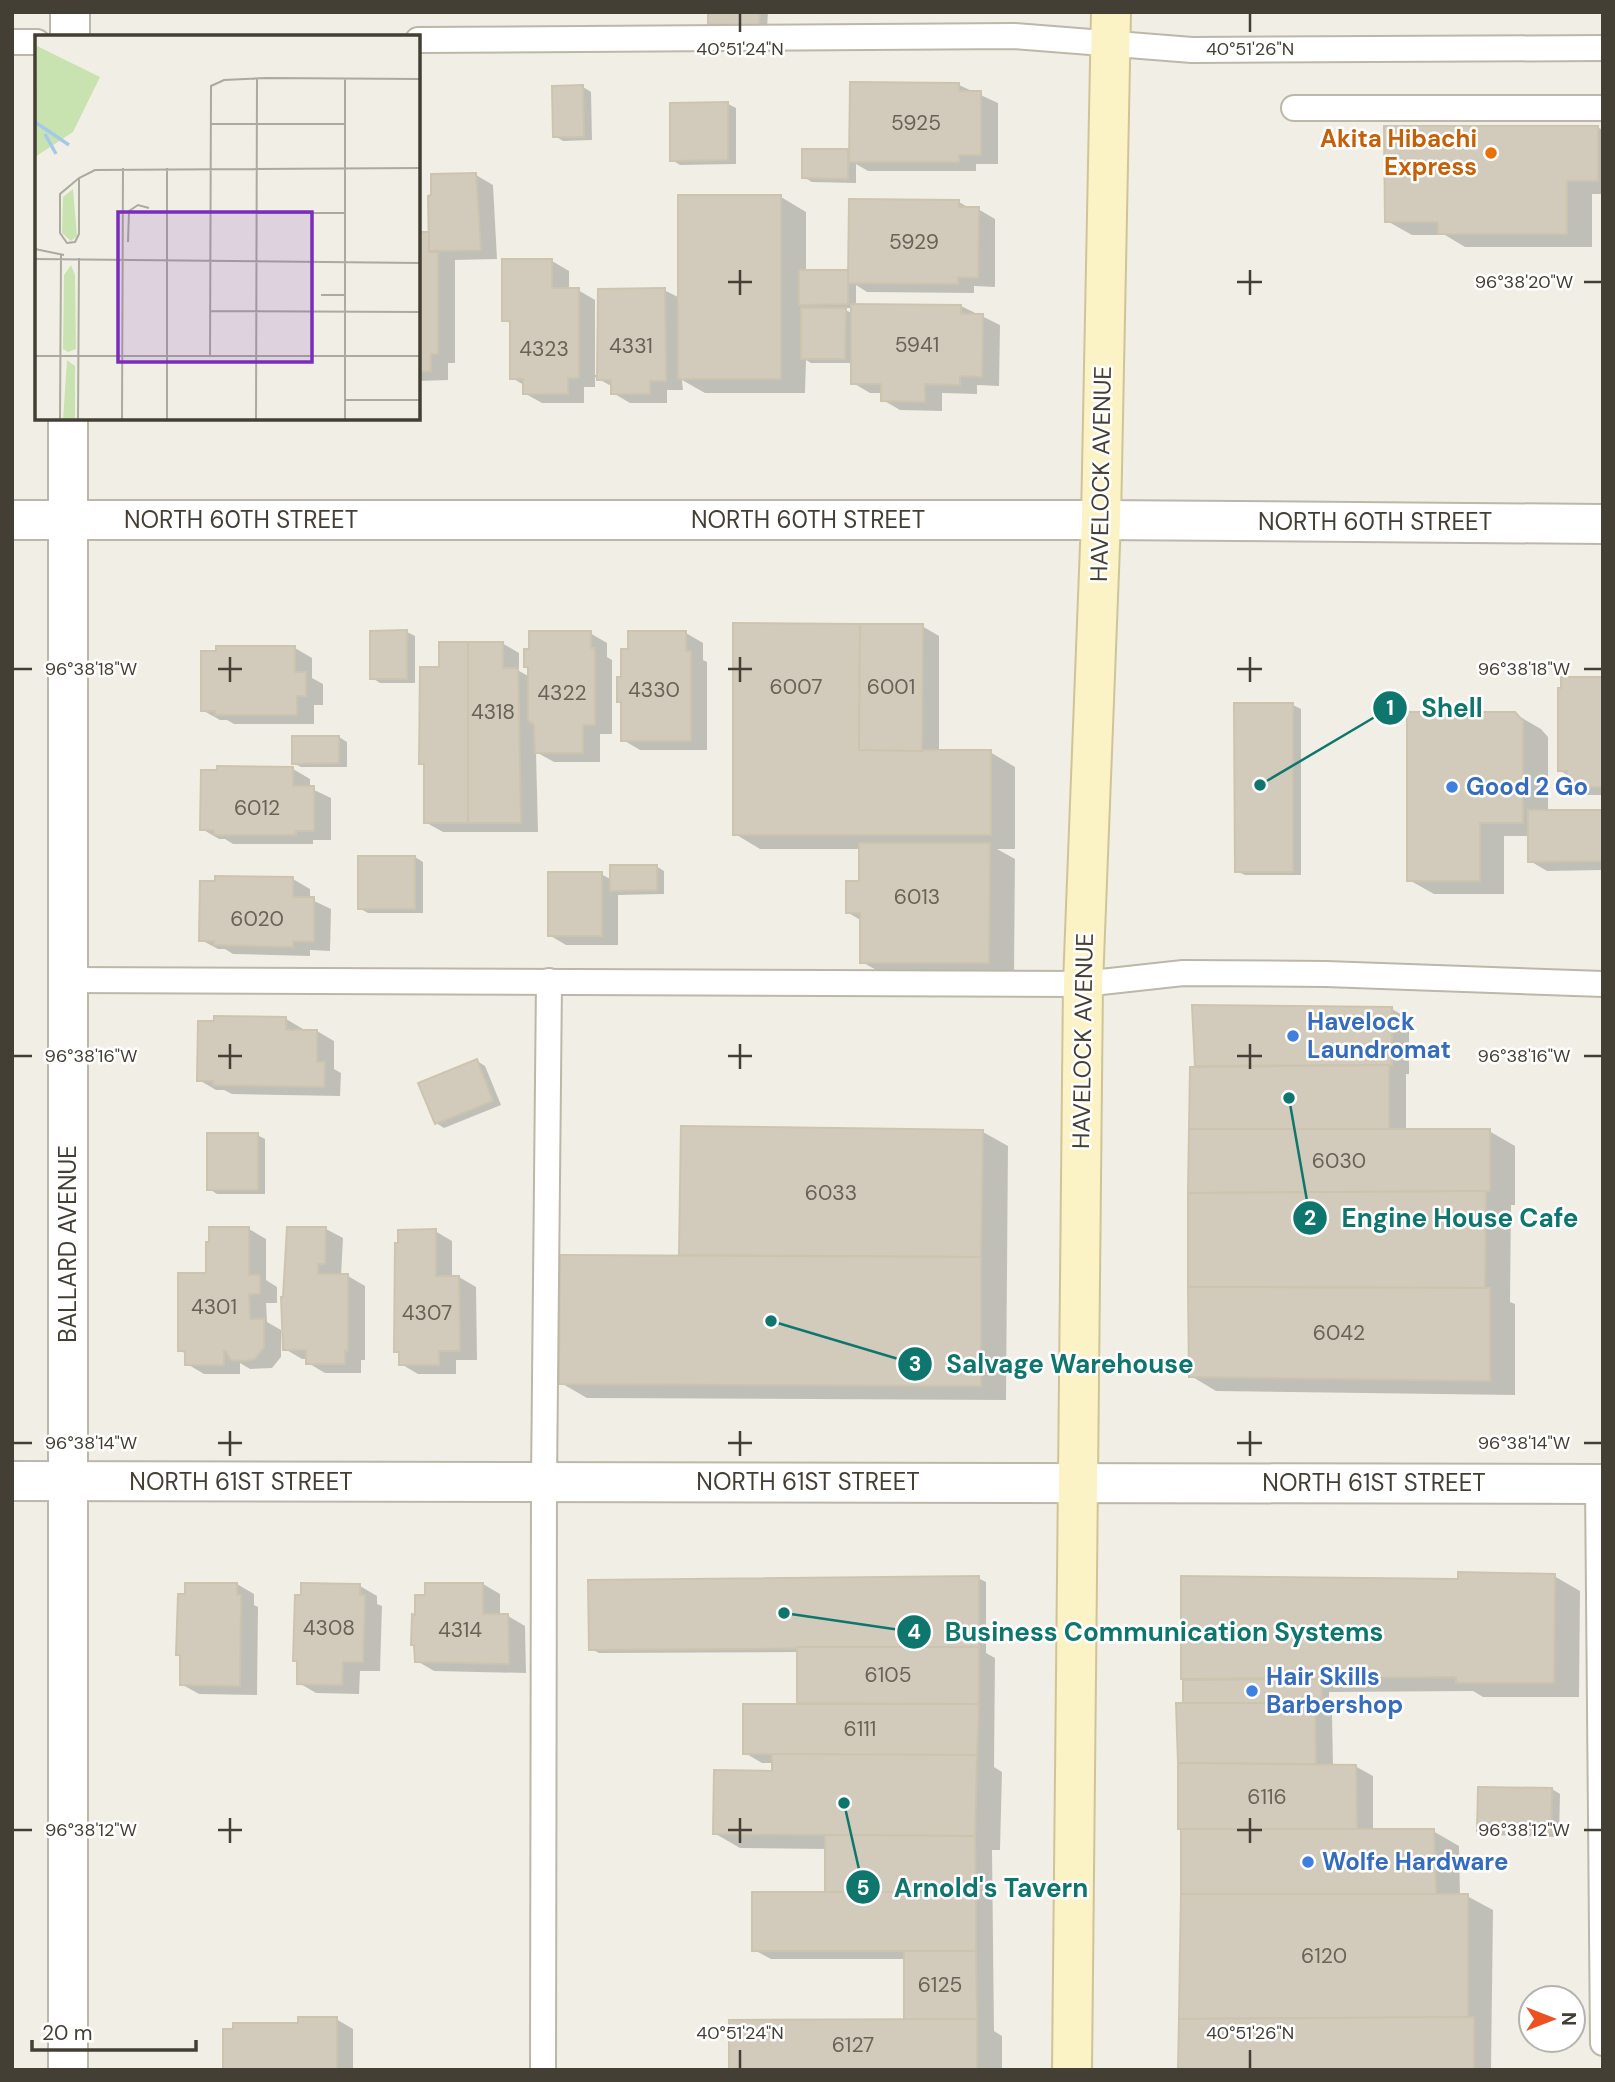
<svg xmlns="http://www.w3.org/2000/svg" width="1615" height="2082" viewBox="0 0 1615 2082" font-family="'DM Sans',sans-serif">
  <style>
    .shadow { fill: #0003; fill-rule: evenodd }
    .building { fill: #d2cbbc; stroke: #cdc4af; stroke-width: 2 }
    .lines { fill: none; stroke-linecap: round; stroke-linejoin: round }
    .lane-casing { stroke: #bcb7a9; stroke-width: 28 }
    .street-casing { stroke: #bcb7a9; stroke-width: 42 }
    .secondary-casing { stroke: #cfc497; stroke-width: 42 }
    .lane { stroke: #fff; stroke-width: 24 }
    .street { stroke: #fff; stroke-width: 38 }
    .secondary { stroke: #fbf2c6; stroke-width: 38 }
    .ticks { fill: none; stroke: #443f35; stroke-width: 2.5 }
    .food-dot { fill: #e8710a; stroke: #fff; stroke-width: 2.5 }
    .shop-dot { fill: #3f7fe0; stroke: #fff; stroke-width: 2.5 }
    .labels { text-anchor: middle; stroke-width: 5; stroke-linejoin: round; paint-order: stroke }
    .number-label { font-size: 21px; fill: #686257 }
    .food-label { font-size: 24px; font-weight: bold; fill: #c56008; stroke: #fff; text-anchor: end }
    .street-label { font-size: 24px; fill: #443f35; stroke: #fff }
    .shop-label { font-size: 24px; font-weight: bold; fill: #366cbe; stroke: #fff; text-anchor: start }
    .inset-river { fill: none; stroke: #a5c9eb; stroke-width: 3.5 }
    .inset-road { fill: none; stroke: #aca99f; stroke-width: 2 }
    .view { fill: #7b2cbf; fill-opacity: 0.15; stroke: #7b2cbf; stroke-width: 3.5 }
    .inset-edge { fill: none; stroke: #443f35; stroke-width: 3.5 }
    .ticks-label { font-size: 18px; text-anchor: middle; fill: #443f35; stroke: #fff; stroke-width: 5; stroke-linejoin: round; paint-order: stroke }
    .leader { fill: none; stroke: #0f766e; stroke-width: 2.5 }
    .callout-dot { fill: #0f766e; stroke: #fff; stroke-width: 2.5 }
    .mark-label { font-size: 21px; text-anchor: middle; font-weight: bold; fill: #fff }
    .callout-label { font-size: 26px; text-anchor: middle; font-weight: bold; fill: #0f766e; stroke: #fff; stroke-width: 5; stroke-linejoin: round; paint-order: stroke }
  </style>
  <rect width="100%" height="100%" fill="#f1efe5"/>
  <!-- shadow -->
  <g class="shadow">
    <path d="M710,12H768L767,28H718L710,23Z"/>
    <path d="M959,85L998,103V164H976V171H868L856,164V183L812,182L803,177L848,151L851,153Z"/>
    <path d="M583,87L591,92L592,140L563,141L555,136Z"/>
    <path d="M728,104L736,108V164L680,165L672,160Z"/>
    <path d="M1597,127L1603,130V194H1592V247H1465L1445,235H1412L1387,221Z"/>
    <path d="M476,175L493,185L497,259L455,260V363H448V380L418,381V234H431Z"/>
    <path d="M781,197L806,212V272L847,271L850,273L959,202L971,209H978L995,219V287L974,286V293L867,292L856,285V306H961L1000,325L999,386L977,385V394L942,393V411L900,410L883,400V393H870L853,383V363H811L806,360L805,393H705L682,380L683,390H667V403H630L613,393V387L595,377V387H584V403H542L524,393V385L512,378V324L503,320L552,261L569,271V290H578L595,300V375H599L664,290L680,298ZM842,308H853V314Z"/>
    <path d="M922,626L939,636V752H990L1015,767V849H997L1015,859L1014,976H887L862,962V921L847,912L861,882V849H760L735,834Z"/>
    <path d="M407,632L415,636V683H380L372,678Z"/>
    <path d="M590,633L607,643V657L612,660V734H600V762H554L536,752L538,832H443L425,822V765L421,763L441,669L502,643L519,653V671L530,677V668L525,666Z"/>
    <path d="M686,633L703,643V660L707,662V750H640L623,740V703L619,701Z"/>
    <path d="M295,648L312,658V678L323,684V705H314V724H234L227,720H220L202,710Z"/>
    <path d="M1603,678V795H1586L1569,786V776L1559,770Z"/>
    <path d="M1293,705L1301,709V875H1245L1236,871Z"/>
    <path d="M1515,714L1541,729L1548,737V812L1603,811V870L1547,871L1530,861V836H1504V894H1434L1409,880Z"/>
    <path d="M339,737L347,742V767H301L293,763Z"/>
    <path d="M293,769L310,779V788L331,798V840H313V844H233L225,839H219L202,829Z"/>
    <path d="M415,857L423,862V913H368L359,908Z"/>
    <path d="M656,866L664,871V894L618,895V945H566L549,935L601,874L612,880Z"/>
    <path d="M293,879L310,889V899L331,909L330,951L310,950V956L233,954L225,949H218L201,940Z"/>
    <path d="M1194,1007L1392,1009L1409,1019V1074H1406V1131H1489L1515,1146V1205H1511L1510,1302L1515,1304V1395L1216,1391L1191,1376L1197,1067Z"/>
    <path d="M286,1019L303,1029V1031H317L334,1041V1069L341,1073L340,1096L232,1094L224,1090H216L199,1080Z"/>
    <path d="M477,1061L485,1066L501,1105L444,1128L436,1123Z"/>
    <path d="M682,1128L983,1132L1008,1146L1006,1400L587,1398L561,1383L680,1257Z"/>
    <path d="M257,1135L265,1139V1194H217L209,1189Z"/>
    <path d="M249,1229L266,1239V1280L277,1287V1303H266L267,1322L281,1330V1357L272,1368L250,1369L240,1363V1374H204L187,1364V1355L180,1350L208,1275Z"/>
    <path d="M326,1229L343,1238L341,1276H348L365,1286V1360H361V1373H325L308,1363V1359H302L285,1349Z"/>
    <path d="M435,1231L452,1241V1277H459L476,1287L477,1360H456V1374H418L401,1364V1354L396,1351Z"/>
    <path d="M1554,1576L1580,1591L1579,1697H1483L1473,1691L1329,1692V1706H1318L1332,1714L1333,1766H1355L1373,1776V1831H1433L1459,1846L1460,1896H1467L1493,1910L1491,2070H1180L1183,1830L1180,1828L1178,1704H1185V1679L1182,1678L1459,1580Z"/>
    <path d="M978,1578L986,1582V1653L995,1658L994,1767L1002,1772L1000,1850H992L994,2031L1002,2036V2070H731L911,2021L906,2018V1959H771L754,1950L827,1894V1849L740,1848L714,1833L774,1773V1763H762L745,1753L799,1706V1652L599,1653L591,1649Z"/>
    <path d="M237,1584L254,1594V1605L258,1607L257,1695L199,1694L181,1684V1656L178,1654Z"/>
    <path d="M483,1584L500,1594V1616H508L525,1626L526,1673L434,1671L417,1661Z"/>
    <path d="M360,1586L377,1596V1604L382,1606L380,1671H360L359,1694L316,1693L299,1683L302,1597Z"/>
    <path d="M1552,1789L1560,1794L1559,1837L1487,1835L1479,1830Z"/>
    <path d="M336,2019L353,2029V2070H225L235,2030Z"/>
  </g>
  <!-- building -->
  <g class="building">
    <path d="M708,12H760L759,25L708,24Z"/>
    <path d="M850,82L959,83V91H981V155H959V162H849Z"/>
    <path d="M583,85L584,137H553L552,86Z"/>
    <path d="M728,102V160L670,161V103Z"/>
    <path d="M1384,126H1598V181H1567V234H1438V222H1385Z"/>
    <path d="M802,149H848V179L802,178Z"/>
    <path d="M476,173L481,250L429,251L428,196L431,195V174Z"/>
    <rect x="678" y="195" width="103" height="184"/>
    <path d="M849,199L959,200V207H979L978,278L958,277V284L848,283Z"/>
    <path d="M418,232H429V252H438V354H431V371L418,372Z"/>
    <path d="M502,259H552V288H579V378H568V394H523V379H510V321H502Z"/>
    <path d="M799,270H848V304L799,305Z"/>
    <path d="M665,288L666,381H650V394H611V380H597L598,289Z"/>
    <path d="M851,304L961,305V314H983L982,377L960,376V385L925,384V402L881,401V384H851Z"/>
    <path d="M801,308H846L845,359H801Z"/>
    <path d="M733,623L860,624L859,750H991V835H733Z"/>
    <path d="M860,624H923L922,751L859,750Z"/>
    <path d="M407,630V679H370V631Z"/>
    <path d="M529,631H591V648H595V725H583V753H535L534,725L528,720V667H524V649H529Z"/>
    <path d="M628,631H686V651H691V741H621V702H617V677H621V649H628Z"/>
    <path d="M439,642H468V823H424V764H419L420,667H439Z"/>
    <path d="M468,642H503V668H518L521,823H468Z"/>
    <path d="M216,646H295V672H306V696H297V715H215V711H201V651H216Z"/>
    <path d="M1561,677H1603V787H1567V771H1558V688H1561Z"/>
    <path d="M1234,703H1293V872H1235Z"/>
    <path d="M1407,712H1515L1523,721V823H1480V881H1407Z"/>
    <path d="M292,736H339V763L292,764Z"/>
    <path d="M217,766L293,767V786H314V831H296V835H214V830H200L201,770H217Z"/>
    <path d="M1528,810H1603V861L1528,862Z"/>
    <path d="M859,843H990L989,963H860V913H846V881H859Z"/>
    <rect x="358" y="856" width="57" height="53"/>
    <path d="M610,865H657V890L610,891Z"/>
    <rect x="548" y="872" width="54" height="64"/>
    <path d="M215,876L293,877V897H314V942L293,941V947L214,945V941H199L200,881H215Z"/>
    <path d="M1192,1005L1392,1007V1065L1195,1066Z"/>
    <path d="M214,1016L286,1017V1030H317V1062H325L324,1087L213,1085V1081H197L198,1021H214Z"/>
    <path d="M477,1059L493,1101L435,1124L418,1083Z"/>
    <path d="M1389,1065V1130L1189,1129L1190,1067Z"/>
    <path d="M681,1126L983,1130L981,1257L679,1255Z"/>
    <path d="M1189,1129H1490V1191L1188,1193Z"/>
    <rect x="207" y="1133" width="51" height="57"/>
    <path d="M1486,1191L1485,1288L1188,1287V1193Z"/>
    <path d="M209,1227H249V1275H260V1294H249L250,1319H264V1347L255,1359L244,1361L231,1360L226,1351H224V1365H185V1351H178V1273H206V1242H209Z"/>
    <path d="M287,1227H326L325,1264H318V1274H348V1351H345V1364H306V1350H283L281,1297H283Z"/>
    <path d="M436,1229V1276H459L460,1351H439V1365H399V1352H394L395,1243H398V1230Z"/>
    <path d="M560,1255L981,1257V1386L559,1384Z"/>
    <path d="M1188,1287L1490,1288V1381L1189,1377Z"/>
    <path d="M1458,1572L1555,1574L1554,1683H1456V1677L1181,1679V1576L1458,1579Z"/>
    <path d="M979,1576V1647L589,1650L588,1580Z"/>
    <path d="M185,1583H237V1595H241L240,1686L180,1685V1655H176L178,1594H185Z"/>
    <path d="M301,1583L360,1584V1595H365L363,1662H343L342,1685L297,1684V1661H293L295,1595H301Z"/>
    <path d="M425,1583H483V1614H508L509,1664L415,1662L414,1645H411L412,1614L415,1615V1595H425Z"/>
    <path d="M797,1647H979V1704L797,1703Z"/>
    <path d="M1322,1679L1321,1703H1183V1680Z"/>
    <path d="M1176,1703H1315L1316,1764L1178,1763Z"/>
    <path d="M743,1704H979L977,1755L743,1754Z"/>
    <path d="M772,1754L977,1755L975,1836L713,1834L714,1770L772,1771Z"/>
    <path d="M1178,1763L1356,1765L1357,1830L1178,1829Z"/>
    <path d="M1478,1787L1552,1788L1551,1833L1477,1831Z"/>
    <path d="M1181,1829H1434L1436,1894H1181Z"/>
    <path d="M825,1835L975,1836L976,1892H825Z"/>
    <rect x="752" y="1892" width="224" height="59"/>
    <path d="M1181,1894H1468V2017L1179,2019Z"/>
    <path d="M904,1951H976L977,2019H904Z"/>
    <path d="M298,2017H337V2070H223V2029H233V2023H298Z"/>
    <path d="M1474,2017V2070H1178L1179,2019Z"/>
    <path d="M977,2019V2070H729V2020Z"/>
  </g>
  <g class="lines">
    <defs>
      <g id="lane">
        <path d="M418,40L1014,36L1192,50L1603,48"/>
        <path d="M12,42H37"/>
        <path d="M1294,108H1603"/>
        <path d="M67,980L1083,984L1183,973L1326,974L1603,984"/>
        <path d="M1598,1484L1603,2043"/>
        <path d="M543,2070L544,1482L549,981"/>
      </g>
      <g id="street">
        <path d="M70,12V37"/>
        <path d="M12,520H1101L1603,524"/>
        <path d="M12,1481L1603,1484"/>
        <path d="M68,2070V418"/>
      </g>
      <path id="secondary" d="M1072,2070L1083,984L1101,520L1111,12"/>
    </defs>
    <!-- lane casing -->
    <use href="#lane" class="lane-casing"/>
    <!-- street casing -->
    <use href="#street" class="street-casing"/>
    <!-- secondary casing -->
    <use href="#secondary" class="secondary-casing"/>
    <!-- lane -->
    <use href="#lane" class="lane"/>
    <!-- street -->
    <use href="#street" class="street"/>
    <!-- secondary -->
    <use href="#secondary" class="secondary"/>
  </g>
  <!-- ticks -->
  <path class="ticks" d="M740,14V32M1250,14V32M740,270V295M1250,270V295M728,282H752M1237,282H1262M1584,282H1601M230,657V682M740,657V682M1250,657V682M14,669H32M218,669H242M728,669H752M1237,669H1262M1584,669H1601M230,1044V1069M740,1044V1069M1250,1044V1069M14,1056H32M218,1056H242M728,1056H752M1237,1056H1262M1584,1056H1601M230,1431V1456M740,1431V1456M1250,1431V1456M14,1443H32M218,1443H242M728,1443H752M1237,1443H1262M1584,1443H1601M230,1818V1843M740,1818V1843M1250,1818V1843M14,1830H32M218,1830H242M728,1830H752M1237,1830H1262M1584,1830H1601M740,2050V2068M1250,2050V2068"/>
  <!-- markers -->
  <circle class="food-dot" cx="1491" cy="153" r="7"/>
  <g class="shop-dot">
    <circle cx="1452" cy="787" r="7"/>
    <circle cx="1293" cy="1036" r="7"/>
    <circle cx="1252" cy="1691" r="7"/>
    <circle cx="1308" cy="1862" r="7"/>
  </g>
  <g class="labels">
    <!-- number labels -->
    <g class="number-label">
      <text x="916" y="130">5925</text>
      <text x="914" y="249">5929</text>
      <text x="917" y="352">5941</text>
      <text x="631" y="353">4331</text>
      <text x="544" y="356">4323</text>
      <text x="796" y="694">6007</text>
      <text x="891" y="694">6001</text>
      <text x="654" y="697">4330</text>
      <text x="562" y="700">4322</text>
      <text x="493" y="719">4318</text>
      <text x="257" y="815">6012</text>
      <text x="917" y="904">6013</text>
      <text x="257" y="926">6020</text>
      <text x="1339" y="1168">6030</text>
      <text x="831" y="1200">6033</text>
      <text x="214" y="1314">4301</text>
      <text x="427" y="1320">4307</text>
      <text x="1339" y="1340">6042</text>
      <text x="329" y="1635">4308</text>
      <text x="460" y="1637">4314</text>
      <text x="888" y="1682">6105</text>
      <text x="860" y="1736">6111</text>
      <text x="1267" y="1804">6116</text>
      <text x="1324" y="1963">6120</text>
      <text x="940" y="1992">6125</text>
      <text x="853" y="2052">6127</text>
    </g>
    <!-- food labels -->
    <g class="food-label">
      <text x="1477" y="147">Akita Hibachi<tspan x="1477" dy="28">Express</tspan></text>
    </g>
    <!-- street labels -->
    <g class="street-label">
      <text transform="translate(1101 474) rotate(-89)" y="8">HAVELOCK AVENUE</text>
      <text x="241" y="528">NORTH 60TH STREET</text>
      <text x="808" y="528">NORTH 60TH STREET</text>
      <text x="1375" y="530">NORTH 60TH STREET</text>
      <text transform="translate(1083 1041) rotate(-89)" y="8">HAVELOCK AVENUE</text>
      <text transform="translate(68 1244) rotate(-90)" y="8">BALLARD AVENUE</text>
      <text x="241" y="1490">NORTH 61ST STREET</text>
      <text x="808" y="1490">NORTH 61ST STREET</text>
      <text x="1374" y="1491">NORTH 61ST STREET</text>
    </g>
    <!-- shop labels -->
    <g class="shop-label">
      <text x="1466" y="795">Good 2 Go</text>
      <text x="1307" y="1030">Havelock<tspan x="1307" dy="28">Laundromat</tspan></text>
      <text x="1266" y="1685">Hair Skills<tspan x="1266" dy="28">Barbershop</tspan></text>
      <text x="1322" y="1870">Wolfe Hardware</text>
    </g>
  </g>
  <!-- overview -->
  <g transform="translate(35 35)">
    <rect width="385" height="385" fill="#f1efe5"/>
    <path d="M2,11L65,42L38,97L0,122ZM38,154L42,201L36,206L27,198L28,162ZM36,230L40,240L41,314L33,317L28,314L29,240ZM32,325L40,331V385H28Z" fill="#c8e3b0"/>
    <path class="inset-river" d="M0,87L34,110M10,99L21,119"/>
    <path class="inset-road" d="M175,89H311M44,143V199L40,207L32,208L25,198V159L44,143L60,135L385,133M222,178H310M93,207L94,176L103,170L114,173M0,214L29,220M0,224L385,228M286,260H310M175,276L385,277M0,321H385M175,321L176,51L189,45L232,43L385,44M310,365H385M25,385L26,219M43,385L44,223M87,385L88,133M132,385V133M221,385L222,44M310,385V44"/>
    <path class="view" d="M83,177H277V327H83Z"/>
    <rect width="385" height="385" class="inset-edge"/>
  </g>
  <g class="ticks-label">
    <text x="740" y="55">40°51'24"N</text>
    <text x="1250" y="55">40°51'26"N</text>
    <text x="1524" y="288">96°38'20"W</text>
    <text x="1524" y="675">96°38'18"W</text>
    <text x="91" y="675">96°38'18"W</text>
    <text x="1524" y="1062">96°38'16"W</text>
    <text x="91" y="1062">96°38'16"W</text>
    <text x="1524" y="1449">96°38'14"W</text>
    <text x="91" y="1449">96°38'14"W</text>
    <text x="1524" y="1836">96°38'12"W</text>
    <text x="91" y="1836">96°38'12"W</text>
    <text x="740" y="2039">40°51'24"N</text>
    <text x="1250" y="2039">40°51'26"N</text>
  </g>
  <!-- callouts -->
  <path class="leader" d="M1260 785L1390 708M1289 1098L1310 1218M771 1321L915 1364M784 1613L914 1632M844 1803L863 1887"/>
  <g class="callout-dot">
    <circle cx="1260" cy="785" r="7"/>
    <circle cx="1289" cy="1098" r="7"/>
    <circle cx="771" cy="1321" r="7"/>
    <circle cx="784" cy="1613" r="7"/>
    <circle cx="844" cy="1803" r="7"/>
    <circle cx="1390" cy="708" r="18"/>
    <circle cx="1310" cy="1218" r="18"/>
    <circle cx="915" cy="1364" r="18"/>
    <circle cx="914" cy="1632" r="18"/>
    <circle cx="863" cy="1887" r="18"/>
  </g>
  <g class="mark-label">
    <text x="1390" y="715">1</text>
    <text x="1310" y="1225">2</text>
    <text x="915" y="1371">3</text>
    <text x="914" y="1639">4</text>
    <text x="863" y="1895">5</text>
  </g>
  <g class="callout-label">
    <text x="1452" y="717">Shell</text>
    <text x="1460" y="1227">Engine House Cafe</text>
    <text x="1070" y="1373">Salvage Warehouse</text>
    <text x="1164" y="1641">Business Communication Systems</text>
    <text x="991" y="1897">Arnold's Tavern</text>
  </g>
  <!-- border -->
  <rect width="1615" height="2082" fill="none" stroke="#443f35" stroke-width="28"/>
  <!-- north arrow -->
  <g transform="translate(1552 2019) rotate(90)"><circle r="33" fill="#ffffff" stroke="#b4b2ae" stroke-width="2"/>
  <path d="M0-5L12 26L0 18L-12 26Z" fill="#ec5122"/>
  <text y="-10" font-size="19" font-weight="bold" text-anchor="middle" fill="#443f35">N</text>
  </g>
  <!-- scale -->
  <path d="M32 2040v10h164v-10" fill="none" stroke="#443f35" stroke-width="3.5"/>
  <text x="42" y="2040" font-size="21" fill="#443f35" stroke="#ffffff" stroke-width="5" paint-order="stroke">20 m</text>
</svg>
